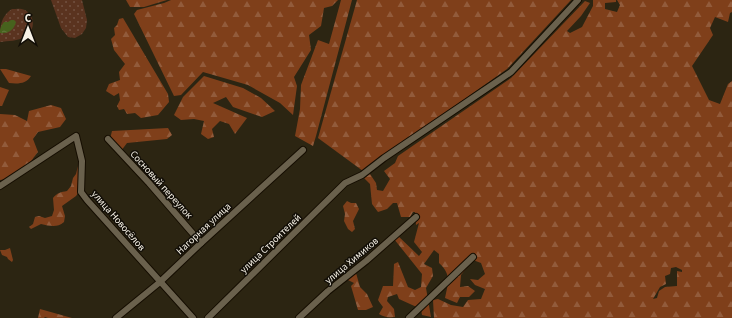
<svg xmlns="http://www.w3.org/2000/svg" width="732" height="318" viewBox="0 0 732 318" font-family="'Source Sans 3',sans-serif">
  <style>
    .grass { fill: url(#grass-dots) }
    .forest { fill: url(#forest-firs); fill-rule: evenodd }
    .water { fill: url(#water-ripples) }
    .lines { fill: none; stroke-linecap: round; stroke-linejoin: round }
    .minor-casing { stroke: #150d00; stroke-width: 8 }
    .minor { stroke: #6a614d; stroke-width: 6 }
    .labels { text-anchor: middle; stroke-width: 3; stroke-linejoin: round; paint-order: stroke }
    .street-label { font-size: 10px; fill: #f7f2e6; stroke: #120e07 }
  </style>
  <defs>
    <pattern id="grass-dots" width="8" height="8" patternUnits="userSpaceOnUse"><rect width="8" height="8" fill="#5a331f"/><path d="M2 2h.1M6 6h.1" fill="none" stroke="#725140" stroke-width="1.8" stroke-linecap="round"/></pattern>
    <pattern id="forest-firs" width="22" height="20" patternUnits="userSpaceOnUse"><rect width="22" height="20" fill="#7f3f1a"/><path d="M5 1l3.5 6h-7zM16 11l3.5 6h-7z" fill="#925b3b"/></pattern>
    <pattern id="water-ripples" width="26" height="14" patternUnits="userSpaceOnUse"><rect width="26" height="14" fill="#47621d"/><path d="M2 4q2-2 4 0t4 0M15 11q2-2 4 0t4 0" fill="none" stroke="#62793e"/></pattern>
  </defs>
  <rect width="100%" height="100%" fill="#2c2512"/>
  <!-- grass -->
  <g class="grass">
    <path d="M51,0H82L87,20L86,28L82,34L75,38L68,37L61,28Z"/>
    <path d="M12,9C16,9 20,8 25,10C35,16 36,30 25,37C18,41 8,41 0,42C0,27 0,17 12,9Z"/>
  </g>
  <!-- forest -->
  <g class="forest">
    <path d="M126,0H167L144,7H130Z"/>
    <path d="M171,0H338L332,6L324,8L321,26L309,35L311,50L294,77L297,86L293,115L280,103L248,85L203,72L181,95L174,96L134,14L137,10L164,3Z"/>
    <path d="M341,0H352L316,136L313,146L295,136L300,109L301,85L318,40L329,44Z"/>
    <path d="M357,0H571L507,69L363,171L318,138Z"/>
    <path d="M593,0H616V2L605,3V9L617,12L620,5L617,0H732V12L730,13L728,22L715,17L710,28L713,35L692,66L709,100L720,104L728,84L732,81V318H434L433,300L438,299L451,305L463,307L468,300L481,299L485,289L475,285L470,279L478,280L485,274L481,263L473,260L461,275L460,287L468,286L475,291L469,297H460L457,303L445,298C448,283 452,275 439,263V254L434,250L424,264L432,268L433,276L426,288L431,317L422,315L421,309L399,299L397,294L388,297L387,301L394,309L395,317C389,318 384,317 379,314L383,307L378,300L383,286H393L394,264L398,262L408,287L415,290L421,287L422,274L394,239L397,235L419,256L422,252L414,242L419,223L416,225L415,212H413L410,217H401L397,203H393L387,209L378,212L372,204L370,184L364,178L370,174L376,183L377,190L383,191L390,179L384,171L395,163L398,156L511,78L585,1L590,3L581,16L567,31L570,33L582,27L593,6ZM676,267L682,270V272L677,271V286L665,287L659,291L657,298L653,299L660,287L666,284L665,276L670,274L671,268Z"/>
    <path d="M123,18L168,94L169,102L158,115L141,118L135,113L127,114L124,109L119,110L117,106L120,100L119,93L114,96L106,91L109,84L120,80L119,72L125,64L114,50L111,39L115,35L114,28L117,25L119,19Z"/>
    <path d="M0,69H6L31,76C26,84 18,84 9,83Z"/>
    <path d="M204,76L243,88L261,98L275,111L262,117L233,107L226,97L213,103L247,118L235,134L229,124L220,121L212,129L214,137L208,139L201,134L204,121L194,119L181,120L174,115L183,97Z"/>
    <path d="M0,87L9,90L2,106H0Z"/>
    <path d="M51,105L61,108L66,119L60,127L38,132L33,139L38,152C36,154 34,157 32,160C27,166 8,180 0,180V114L15,115L27,121L29,111Z"/>
    <path d="M168,128L172,135L167,139L127,143L121,151L110,139L112,131Z"/>
    <path d="M78,166L80,167L78,193L76,196L62,206L65,216L64,222C57,228 50,226 41,224L31,229L29,227L33,224L35,217L39,216L45,218L52,216L54,210L53,198C57,193 61,192 67,191L71,186L73,178L76,174Z"/>
    <path d="M347,201L351,203H356L359,209L353,221L355,229L352,232L348,229L344,221L345,214L343,206Z"/>
    <path d="M10,248L13,260L12,262L8,259L7,257L2,255L0,250H5Z"/>
    <path d="M349,272L356,273L360,287L367,294L373,307L366,310H358L351,286L354,283L348,280Z"/>
    <path d="M40,309L72,318H48L45,317L44,318H38Z"/>
  </g>
  <!-- water -->
  <path class="water" d="M11,20H14L16,22C14,30 8,34 0,33C0,28 1,26 4,22H8Z"/>
  <g class="lines">
    <defs>
      <g id="minor">
        <path d="M108,139L149,183L201,243"/>
        <path d="M0,186L76,136L82,161L81,192L87,200L193,318"/>
        <path d="M116,318L160,282L201,243L303,150"/>
        <path d="M208,318L345,183L362,175L384,158L511,72L578,0"/>
        <path d="M299,318L328,291L366,261L416,217"/>
        <path d="M409,318L473,257"/>
      </g>
    </defs>
    <!-- minor casing -->
    <use href="#minor" class="minor-casing"/>
    <!-- minor -->
    <use href="#minor" class="minor"/>
  </g>
  <g class="labels">
    <!-- street labels -->
    <g class="street-label">
      <text transform="translate(162 184) rotate(48)" y="4">Сосновый переулок</text>
      <text transform="translate(119 220) rotate(49)" y="4">улица Новосёлов</text>
      <text transform="translate(203 228) rotate(-43)" y="4">Нагорная улица</text>
      <text transform="translate(270 243) rotate(-44)" y="4">улица Строителей</text>
      <text transform="translate(351 260) rotate(-40)" y="4">улица Химиков</text>
    </g>
  </g>
  <!-- north arrow -->
  <g transform="translate(28 28)" stroke="#120e07" stroke-width="3" paint-order="stroke">
  <path d="M0-3L7 15L0 10L-7 15Z" fill="#f7f2e6"/>
  <text y="-6" font-size="11" font-weight="bold" text-anchor="middle" fill="#f7f2e6">С</text>
  </g>
</svg>
